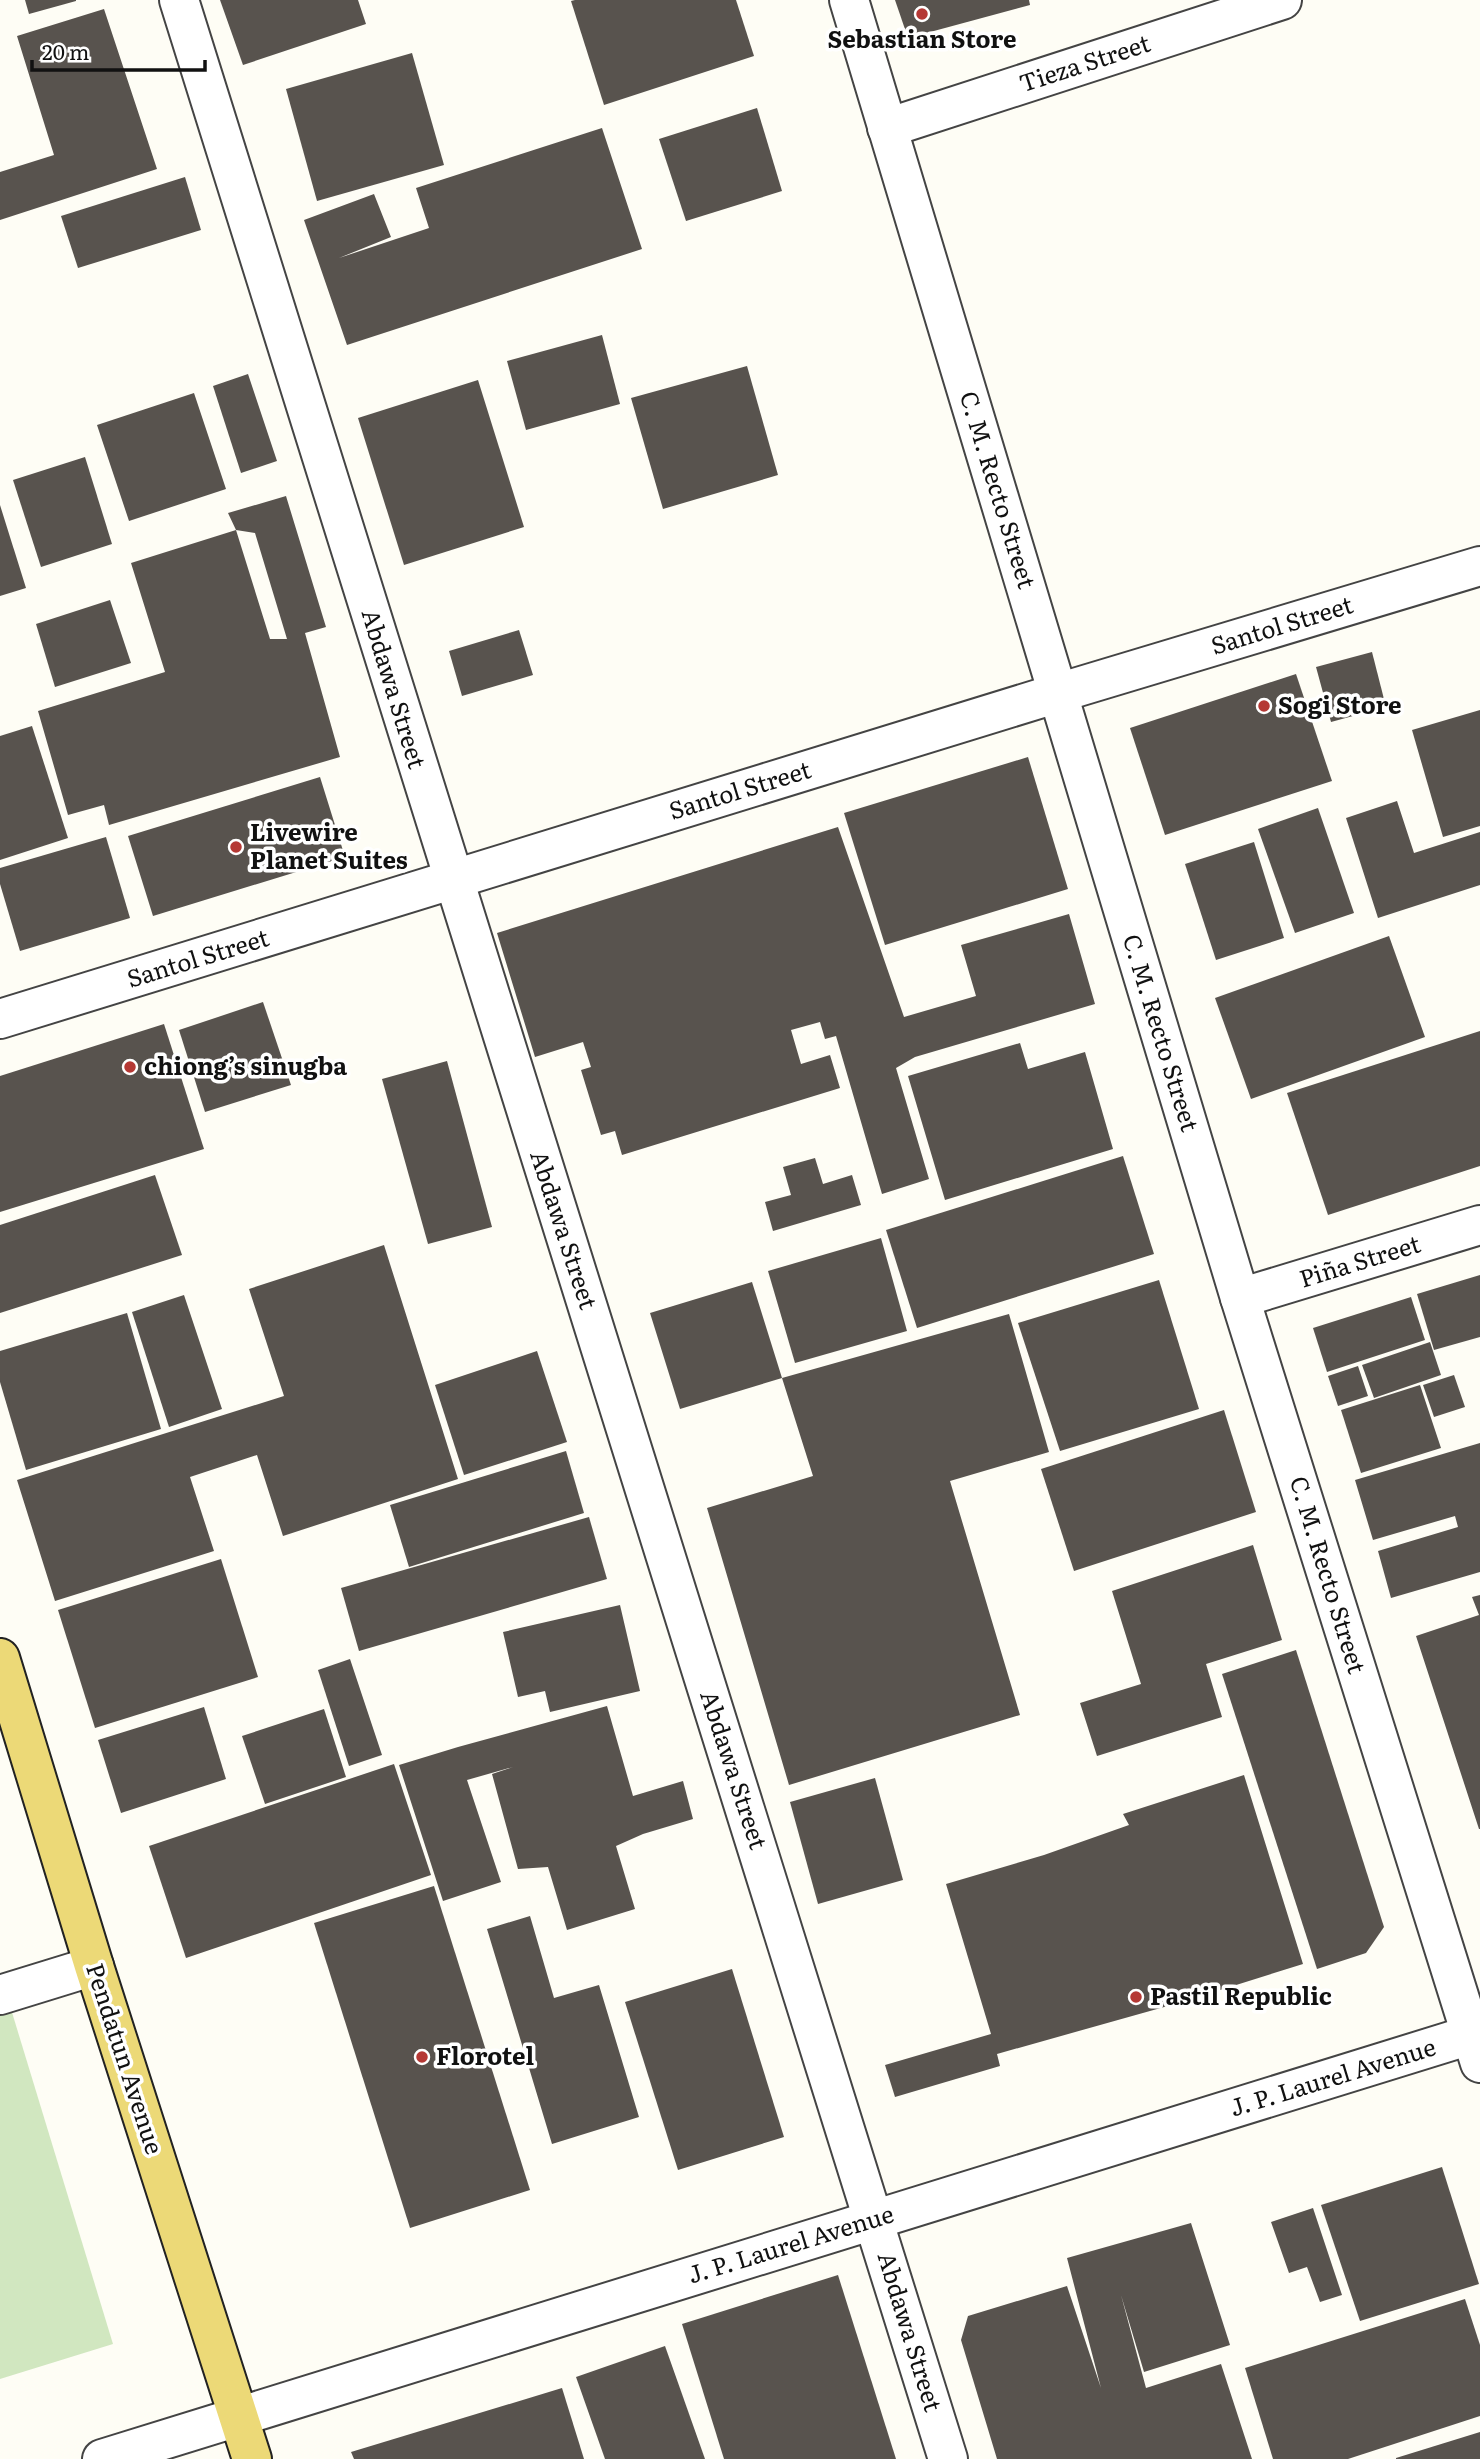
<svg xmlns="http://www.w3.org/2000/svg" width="1480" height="2459" viewBox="0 0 1480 2459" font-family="Literata,serif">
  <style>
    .green { fill: #d1e7c0 }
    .building { fill: #58534e }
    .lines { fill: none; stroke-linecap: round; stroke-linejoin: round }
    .minor-casing { stroke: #444; stroke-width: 42 }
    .major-casing { stroke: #222; stroke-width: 42 }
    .minor { stroke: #fff; stroke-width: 38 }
    .major { stroke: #ecd977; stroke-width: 38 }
    .poi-dot { fill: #b53834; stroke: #fff; stroke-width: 2.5 }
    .labels { text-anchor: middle; stroke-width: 7; stroke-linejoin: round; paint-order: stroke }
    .poi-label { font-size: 24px; font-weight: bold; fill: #111; stroke: #fff; text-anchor: start }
    .street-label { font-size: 24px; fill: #111; stroke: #fff }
  </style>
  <rect width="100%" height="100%" fill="#fefdf5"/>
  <!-- green -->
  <path class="green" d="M0,1973L113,2344L0,2379Z"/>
  <!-- building -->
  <g class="building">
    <path d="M25,0H76V1L29,14Z"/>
    <path d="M220,0H358L366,24L243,65Z"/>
    <path d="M575,0H736L754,56L604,105L571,1Z"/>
    <path d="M895,0H1029L1030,5L908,38Z"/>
    <path d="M104,9L157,169L0,220V172L54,155L17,36Z"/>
    <path d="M412,53L444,165L317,201L286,89Z"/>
    <path d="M757,108L782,191L686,221L659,139Z"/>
    <path d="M602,128L642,249L347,345L304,220L374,194L391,237L339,258L429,228L416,188Z"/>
    <path d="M185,177L201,230L78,268L61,216Z"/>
    <path d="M602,335L620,404L526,430L507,361Z"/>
    <path d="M747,366L778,475L663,509L631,398Z"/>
    <path d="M248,374L277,461L241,473L213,386Z"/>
    <path d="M478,380L524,527L404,565L358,418Z"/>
    <path d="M194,393L226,489L129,521L97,425Z"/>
    <path d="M85,457L112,544L41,567L13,480Z"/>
    <path d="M286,496L326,627L305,633L340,757L109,825L104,805L68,815L38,711L165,672L131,563L236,530L270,639H287L255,533L236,530L228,513Z"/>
    <path d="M0,505L26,588L0,596Z"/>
    <path d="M110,600L131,663L55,687L36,624Z"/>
    <path d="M519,630L533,675L462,696L449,651Z"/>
    <path d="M1372,652L1386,707L1331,722L1316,667Z"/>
    <path d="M1296,674L1332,781L1165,835L1130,728Z"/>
    <path d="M1480,710V826L1443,837L1412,730Z"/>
    <path d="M32,726L68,838L0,860V736Z"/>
    <path d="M1028,757L1068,889L885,945L844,813Z"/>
    <path d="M320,777L345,857L153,916L128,836Z"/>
    <path d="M1397,801L1414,853L1480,832V885L1378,918L1346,818Z"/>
    <path d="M1318,808L1354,913L1295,933L1258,829Z"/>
    <path d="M838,827L904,1017L976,996L961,945L1069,914L1095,1004L915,1057L896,1068L929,1179L882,1194L836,1036L825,1039L820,1022L791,1030L801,1064L830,1055L840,1088L622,1155L615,1131L601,1135L581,1070L591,1067L583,1042L535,1057L497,933Z"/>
    <path d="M106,837L130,918L20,951L0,884V868Z"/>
    <path d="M1254,842L1284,938L1216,960L1185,864Z"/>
    <path d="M1389,936L1425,1037L1251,1099L1215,998Z"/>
    <path d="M263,1002L291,1085L205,1112L179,1030Z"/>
    <path d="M164,1024L204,1149L0,1212V1076Z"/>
    <path d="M1480,1031V1166L1328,1215L1287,1093Z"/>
    <path d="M1020,1043L1028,1069L1085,1052L1113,1149L945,1200L908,1076Z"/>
    <path d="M447,1061L492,1227L428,1244L382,1079Z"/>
    <path d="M1123,1156L1154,1254L917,1328L886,1230Z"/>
    <path d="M815,1158L823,1184L852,1175L861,1205L773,1231L765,1202L791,1195L783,1167Z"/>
    <path d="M155,1175L182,1255L0,1313V1225Z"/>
    <path d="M881,1238L907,1331L795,1363L768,1271Z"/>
    <path d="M384,1245L458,1479L283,1536L257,1455L190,1477L214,1551L55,1601L17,1480L284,1396L249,1289Z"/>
    <path d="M1480,1275V1337L1434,1350L1417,1294Z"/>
    <path d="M1159,1280L1199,1409L1060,1451L1018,1323Z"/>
    <path d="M752,1282L782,1378L680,1409L650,1313Z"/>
    <path d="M184,1295L222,1409L169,1427L132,1312Z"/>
    <path d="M1411,1297L1425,1340L1327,1372L1313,1328Z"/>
    <path d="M127,1313L161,1429L26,1470L0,1382V1351Z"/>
    <path d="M1009,1314L1049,1452L950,1481L1020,1715L789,1785L707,1508L813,1476L782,1378Z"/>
    <path d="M1430,1342L1441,1375L1374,1398L1362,1365Z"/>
    <path d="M537,1351L567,1442L464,1475L435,1385Z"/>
    <path d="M1358,1366L1368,1396L1338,1406L1328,1376Z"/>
    <path d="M1454,1375L1465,1407L1434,1417L1423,1385Z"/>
    <path d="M1420,1385L1441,1448L1361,1473L1341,1410Z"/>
    <path d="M1224,1410L1256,1512L1074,1571L1041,1469Z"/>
    <path d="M1480,1443V1572L1391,1598L1378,1551L1458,1527L1455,1516L1373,1540L1355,1480Z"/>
    <path d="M566,1451L584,1513L409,1567L390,1505Z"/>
    <path d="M589,1517L607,1579L359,1651L341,1588Z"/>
    <path d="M1253,1545L1282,1640L1206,1664L1222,1717L1097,1756L1080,1703L1141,1684L1112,1591Z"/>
    <path d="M221,1559L258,1677L95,1728L58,1610Z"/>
    <path d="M1480,1595V1829H1479L1416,1636L1479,1615L1472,1597Z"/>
    <path d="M620,1605L640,1691L550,1712L545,1691L518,1697L503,1632Z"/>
    <path d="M1296,1650L1384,1927L1366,1953L1317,1969L1222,1674Z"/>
    <path d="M350,1659L382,1755L349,1766L318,1670Z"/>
    <path d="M607,1706L633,1796L683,1781L693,1819L643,1834L616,1846L635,1909L567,1930L548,1867L518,1869L492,1774L513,1767L467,1780L501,1882L443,1901L399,1765L458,1747Z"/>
    <path d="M204,1707L226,1779L121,1813L98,1740Z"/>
    <path d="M324,1709L346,1777L265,1804L242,1736Z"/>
    <path d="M394,1764L431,1875L186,1958L149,1846Z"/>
    <path d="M1244,1775L1303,1964L1182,2002L997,2054L1000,2066L895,2097L885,2065L991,2034L946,1884L1044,1855L1129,1825L1123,1814Z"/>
    <path d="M875,1778L903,1880L818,1904L790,1802Z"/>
    <path d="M434,1886L530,2190L410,2228L314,1923Z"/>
    <path d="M530,1916L554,1998L599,1985L639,2117L552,2144L487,1929Z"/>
    <path d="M732,1969L784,2137L678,2170L625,2002Z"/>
    <path d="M1442,2167L1479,2284L1360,2321L1321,2205Z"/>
    <path d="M1313,2208L1342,2295L1320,2302L1307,2267L1289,2273L1271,2222Z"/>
    <path d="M1191,2223L1230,2345L1144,2372L1121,2295L1146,2388L1221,2364L1252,2459H997L961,2340L968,2316L1067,2286L1101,2388L1067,2258Z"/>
    <path d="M838,2275L896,2459H724L682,2324Z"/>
    <path d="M1465,2299L1480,2345V2416L1348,2459H1273L1245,2368Z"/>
    <path d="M665,2346L705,2459H605L576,2377Z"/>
    <path d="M562,2388L584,2459H354L351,2452Z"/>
    <path d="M1480,2432V2459H1396V2458Z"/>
  </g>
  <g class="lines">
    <defs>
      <g id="minor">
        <path d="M179,0L948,2459"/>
        <path d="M849,0L1240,1298L1480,2063"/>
        <path d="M887,128L1282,0"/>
        <path d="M0,1019L1058,693L1480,566"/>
        <path d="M1240,1298L1480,1225"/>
        <path d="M0,1995L94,1966"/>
        <path d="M102,2459L1480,2032"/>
      </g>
      <path id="major" d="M0,1658L94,1966L252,2459"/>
    </defs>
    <!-- minor casing -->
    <use href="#minor" class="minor-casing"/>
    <!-- major casing -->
    <use href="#major" class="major-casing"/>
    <!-- minor -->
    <use href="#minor" class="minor"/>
    <!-- major -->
    <use href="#major" class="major"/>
  </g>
  <!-- markers -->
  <g class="poi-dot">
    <circle cx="922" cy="14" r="7"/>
    <circle cx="1264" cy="706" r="7"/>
    <circle cx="236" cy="847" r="7"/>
    <circle cx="130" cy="1067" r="7"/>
    <circle cx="1136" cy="1997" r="7"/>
    <circle cx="422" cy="2057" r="7"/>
  </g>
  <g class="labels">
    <!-- poi labels -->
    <g class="poi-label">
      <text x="922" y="48" text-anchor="middle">Sebastian Store</text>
      <text x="1278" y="714">Sogi Store</text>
      <text x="250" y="841">Livewire<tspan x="250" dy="28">Planet Suites</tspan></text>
      <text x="144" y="1075">chiong’s sinugba</text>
      <text x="1150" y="2005">Pastil Republic</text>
      <text x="436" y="2065">Florotel</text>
    </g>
    <!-- street labels -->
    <g class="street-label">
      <text transform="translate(1085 64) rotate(-18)" y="8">Tieza Street</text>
      <text transform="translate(997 490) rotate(73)" y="8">C. M. Recto Street</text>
      <text transform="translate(1282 626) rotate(-17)" y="8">Santol Street</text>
      <text transform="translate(393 689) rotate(73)" y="8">Abdawa Street</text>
      <text transform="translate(740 791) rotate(-17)" y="8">Santol Street</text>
      <text transform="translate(198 959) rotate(-17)" y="8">Santol Street</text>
      <text transform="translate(1160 1033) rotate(73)" y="8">C. M. Recto Street</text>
      <text transform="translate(563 1230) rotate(72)" y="8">Abdawa Street</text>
      <text transform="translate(1360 1262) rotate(-17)" y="8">Piña Street</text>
      <text transform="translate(1327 1575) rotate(73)" y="8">C. M. Recto Street</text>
      <text transform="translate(733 1770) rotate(72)" y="8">Abdawa Street</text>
      <text transform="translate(124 2059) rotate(72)" y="8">Pendatun Avenue</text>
      <text transform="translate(1333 2078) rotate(-17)" y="8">J. P. Laurel Avenue</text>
      <text transform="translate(791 2245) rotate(-17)" y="8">J. P. Laurel Avenue</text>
      <text transform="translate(909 2332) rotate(73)" y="8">Abdawa Street</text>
    </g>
  </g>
  <!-- scale -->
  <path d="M32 60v10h173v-10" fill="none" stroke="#111111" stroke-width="3.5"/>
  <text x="42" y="60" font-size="21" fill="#111111" stroke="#ffffff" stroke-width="5" paint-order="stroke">20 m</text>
</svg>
